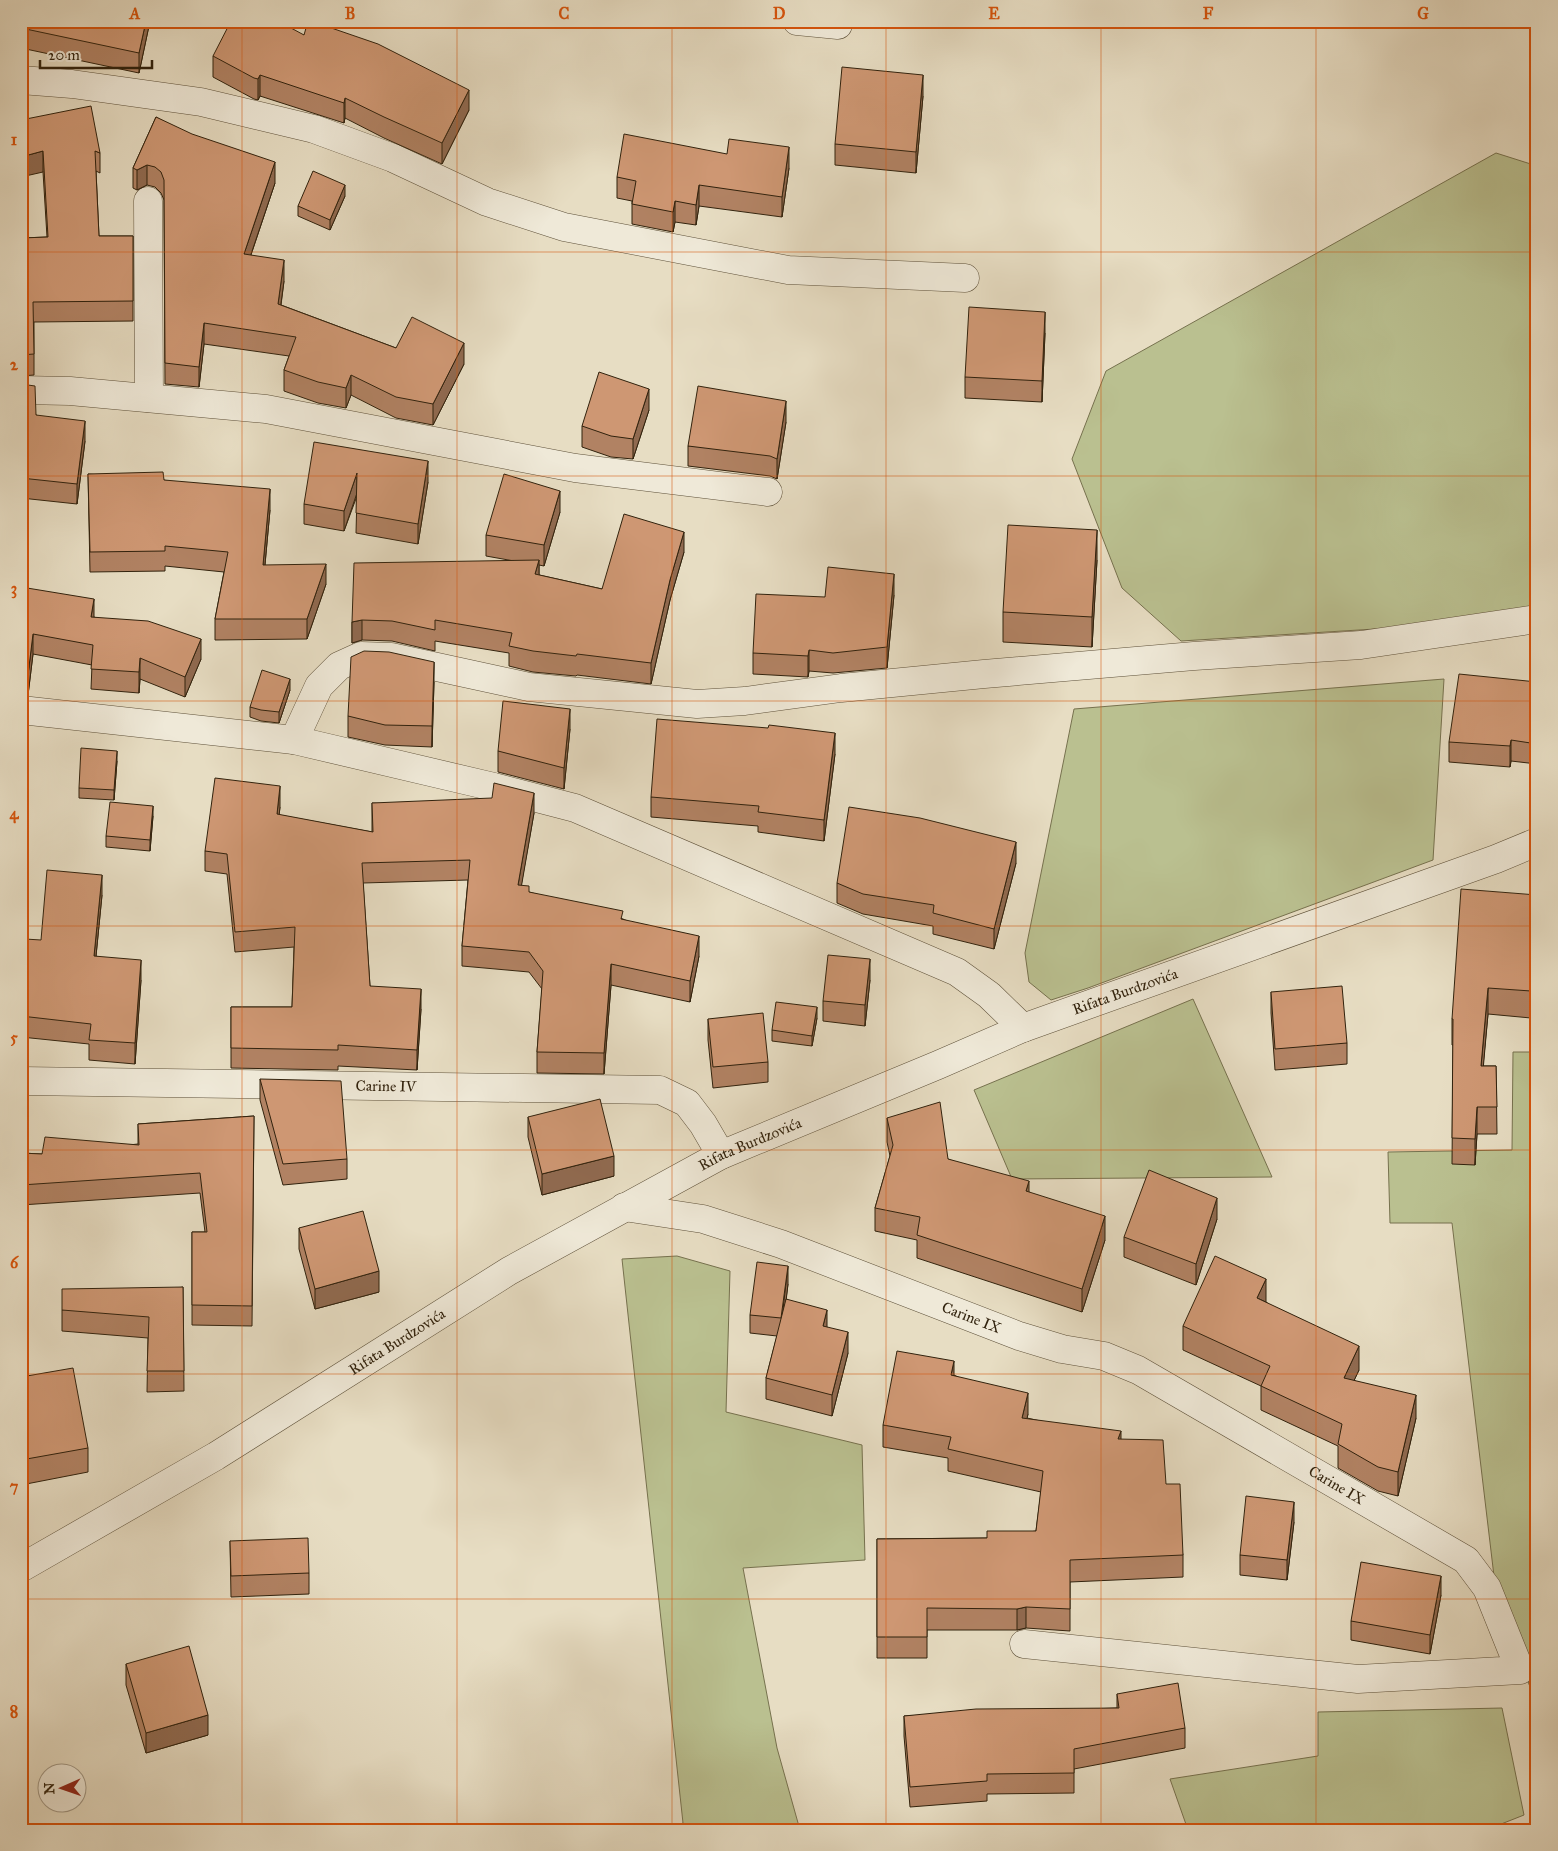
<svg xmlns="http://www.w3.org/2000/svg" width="1558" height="1851" viewBox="0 0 1558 1851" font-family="'IM FELL Great Primer',serif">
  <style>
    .green { fill: #bac090; stroke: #76714e }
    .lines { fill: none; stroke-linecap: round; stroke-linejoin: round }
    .minor-casing { stroke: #5e513a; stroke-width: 29 }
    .minor { stroke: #efe9d8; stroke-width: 28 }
    .wall { fill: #b18263; stroke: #31220d }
    .shaded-wall { fill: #906a50; stroke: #31220d }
    .building { fill: #ce9773; stroke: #31220d }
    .grid { fill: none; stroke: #d6540c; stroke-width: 1; stroke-opacity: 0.55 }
    .labels { text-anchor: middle; stroke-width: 4.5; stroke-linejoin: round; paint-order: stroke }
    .street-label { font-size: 15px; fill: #31220d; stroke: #efe9d8 }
    .neatline { fill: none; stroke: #d6540c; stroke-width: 2 }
    .grid-label { font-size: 16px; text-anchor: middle; font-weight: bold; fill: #d6540c }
  </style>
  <rect width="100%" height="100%" fill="#e7ddc3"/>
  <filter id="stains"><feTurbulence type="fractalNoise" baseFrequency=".004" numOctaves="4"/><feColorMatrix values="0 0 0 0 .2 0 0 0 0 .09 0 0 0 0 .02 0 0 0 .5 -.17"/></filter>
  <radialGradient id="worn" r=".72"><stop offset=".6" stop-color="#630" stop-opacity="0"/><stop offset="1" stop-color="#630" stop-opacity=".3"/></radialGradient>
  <!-- green -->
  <g class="green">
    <path d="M1496,153L1537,166V619L1181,641L1122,588L1072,459L1106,371Z"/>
    <path d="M1444,679L1433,860L1088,988L1051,1000L1029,982L1025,953L1074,709Z"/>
    <path d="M1193,999L1272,1177L1012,1179L974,1090Z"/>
    <path d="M1513,1052H1537V1714L1534,1698L1496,1593L1452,1223H1390L1388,1152L1512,1150Z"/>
    <path d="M677,1256L730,1271L726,1412L862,1445L865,1560L743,1568L777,1748L800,1830H664L683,1823L622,1259Z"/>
    <path d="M1502,1708L1524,1815L1486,1830H1188L1170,1779L1318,1756V1712Z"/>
  </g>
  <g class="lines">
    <defs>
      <g id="minor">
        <path d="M797,21L838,25"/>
        <path d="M21,80L72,84L201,102L314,129L393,158L487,202L564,227L788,270L965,278"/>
        <path d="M148,201L149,398"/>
        <path d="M21,390L70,391L266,409L575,468L768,492"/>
        <path d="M21,710L294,740L494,787L575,808L957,972L989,995L1023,1028"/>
        <path d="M294,740L319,686L339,666L361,656L391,657L529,687L697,704L745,701L841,688L984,674L1194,656L1361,645L1537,619"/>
        <path id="s1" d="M21,1081L660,1090L687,1103L703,1124L721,1155"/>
        <path id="s2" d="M624,1207L703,1219L781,1244L1019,1336L1062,1349L1104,1356L1138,1370L1466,1560L1487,1588L1520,1670L1358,1679L1024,1644"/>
        <path id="s3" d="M21,1568L216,1456L509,1271L721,1155L938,1065L1023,1028L1496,859L1537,842"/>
      </g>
    </defs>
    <!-- minor casing -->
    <use href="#minor" class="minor-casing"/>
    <!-- minor -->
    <use href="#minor" class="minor"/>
  </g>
  <!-- wall -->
  <g class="wall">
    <path d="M21,21H150L139,73L21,48Z"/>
    <path d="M304,35L469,110L442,164L384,138L345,118L344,123L260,96L258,100L254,99L213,77V56Z"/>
    <path d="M923,96L916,173L835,165V144Z"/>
    <path d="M156,117L275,183L251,255L284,281L281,305L396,348L464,364L433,425L396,418L351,395L346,408L318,403L284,391V370L289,356L204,344L199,387L165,384L164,200L161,193L155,187L147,185L137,190L133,188V168Z"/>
    <path d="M21,120L100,153V173L96,171L99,236H133V321L34,322V375L21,376V238L47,237L43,172Z"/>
    <path d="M789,168L782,217L699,206L696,225L675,222L673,232L632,224V201L617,198V177Z"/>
    <path d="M345,196L330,230L298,216V206Z"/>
    <path d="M1045,333L1042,402L965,398V377Z"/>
    <path d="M21,384L36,415L85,441L77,504L21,498Z"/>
    <path d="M649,410L633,459L611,457L582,447V426Z"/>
    <path d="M786,422L777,479L770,476L688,466V446Z"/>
    <path d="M88,474L164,480L270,510L265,565L326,584L307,639L215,640V619L224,572L165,566V571L90,572Z"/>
    <path d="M428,482L418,544L356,533L357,496L344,531L304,524V504Z"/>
    <path d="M560,512L544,566L539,565V575L602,589L684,552L670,600L651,684L577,675L576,676L533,672L509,666V653L435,641V651L392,641L362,640L352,643V622L514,561L486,556V535Z"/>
    <path d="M1097,560L1092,647L1003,642V612Z"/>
    <path d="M21,570L22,587L94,617L201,659L185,697L140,679L139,693L91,689L92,665L33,654L28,695H21Z"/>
    <path d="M894,595L887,668L833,673L809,671L808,677L753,674V653L825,597Z"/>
    <path d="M434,682L432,747L385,745L348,737V716Z"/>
    <path d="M1537,682V764L1511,761L1510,767L1449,762V742Z"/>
    <path d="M290,690L279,723L261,721L250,717V707Z"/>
    <path d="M570,729L564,789L498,772V751Z"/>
    <path d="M835,754L824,841L758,832V826L651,817V797Z"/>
    <path d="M117,761L114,800L79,798V788Z"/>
    <path d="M21,786L25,807L24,855H21Z"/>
    <path d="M372,803L534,813L521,886L529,892L623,919L699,956L690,1002L611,985L604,1074L537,1073V1052L542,989L529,972L462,966V946L468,880L363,883L370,986L421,1009L417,1070L338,1066V1070L231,1068V1007H292L294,947L235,952L227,874L205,871V851L280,807L279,815L372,832Z"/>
    <path d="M153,816L150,851L106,847V836Z"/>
    <path d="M1016,863L994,949L933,934V926L863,914L837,903V883Z"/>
    <path d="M102,895L96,956L141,980L135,1064L89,1060V1044L21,1037V968L41,940Z"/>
    <path d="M1537,895V947L1531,1018L1488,1014L1483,1066H1496L1497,1134H1477L1475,1165L1452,1164L1453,1045H1452V1019Z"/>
    <path d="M870,980L865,1026L823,1021V1001Z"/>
    <path d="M1271,992L1347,1043V1064L1275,1070L1271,1013Z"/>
    <path d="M817,1018L812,1046L772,1041V1030Z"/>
    <path d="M708,1019L768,1062V1082L713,1088L708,1040Z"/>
    <path d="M260,1079L347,1159V1179L283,1185L260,1100Z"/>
    <path d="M254,1116L252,1326L192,1325V1232H205L200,1193L21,1205V1153L42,1154L138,1144V1124Z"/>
    <path d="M528,1117L614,1176L542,1195L528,1137Z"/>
    <path d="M887,1118L948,1159L1029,1192L1105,1240L1082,1312L917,1258V1240L875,1231V1208L890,1156L887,1142Z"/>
    <path d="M1217,1219L1196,1285L1124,1257V1237Z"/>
    <path d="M299,1228L379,1292L315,1309L299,1249Z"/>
    <path d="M788,1284L786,1299L827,1327L848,1353L832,1416L766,1399V1378L777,1336L750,1333V1315Z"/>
    <path d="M183,1287L184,1391L147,1392L148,1338L62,1331V1310Z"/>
    <path d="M1266,1302L1359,1370L1354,1380L1416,1418L1398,1496L1378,1491L1338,1468V1446L1261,1410V1386L1183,1350V1326Z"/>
    <path d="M954,1375L1028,1414L1027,1418L1121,1439L1166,1484L1183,1555V1577L1070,1582V1631L1026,1628L1017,1630H927V1658H877V1539L987,1538L1036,1531L1041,1492L948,1471V1458L883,1447V1425Z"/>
    <path d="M21,1377L88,1448V1472L21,1485Z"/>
    <path d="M1294,1522L1287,1580L1240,1575V1555Z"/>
    <path d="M230,1541L309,1573V1594L231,1597Z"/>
    <path d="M1441,1595L1430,1654L1351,1640V1621Z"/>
    <path d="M126,1664L208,1735L146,1753L126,1685Z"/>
    <path d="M1117,1694L1185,1728V1748L1074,1769V1793L987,1794V1801L910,1807L904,1736V1716L1117,1708Z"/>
  </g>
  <!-- shaded-wall -->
  <g class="shaded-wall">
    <path d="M146,21H150L139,73V53Z"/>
    <path d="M260,75V96L258,100V79Z"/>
    <path d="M923,75V96L916,173V152Z"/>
    <path d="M469,90V110L442,164V143Z"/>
    <path d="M345,98V118L344,123V103Z"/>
    <path d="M789,147V168L782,217V197Z"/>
    <path d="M43,151V172L21,177V157Z"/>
    <path d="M275,162V183L244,275V254Z"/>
    <path d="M147,165V185L137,190V170Z"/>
    <path d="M345,185V196L330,230V220Z"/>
    <path d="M699,185V206L696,225V205Z"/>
    <path d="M675,201V222L673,232V212Z"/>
    <path d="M284,260V281L278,325V304Z"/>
    <path d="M1045,312V333L1042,402V381Z"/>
    <path d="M204,323V344L199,387V367Z"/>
    <path d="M464,343V364L433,425V404Z"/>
    <path d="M351,375V395L346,408V388Z"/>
    <path d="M649,389V410L633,459V439Z"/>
    <path d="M786,401V422L777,479V459Z"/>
    <path d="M85,421V441L77,504V484Z"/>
    <path d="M428,461V482L418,544V524Z"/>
    <path d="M357,473V493L344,531V511Z"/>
    <path d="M270,489V510L263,585V565Z"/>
    <path d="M560,491V512L544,566V545Z"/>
    <path d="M1097,530V560L1092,647V617Z"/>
    <path d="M684,532V552L670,600L651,684V663L670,580Z"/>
    <path d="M539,560V581L535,574Z"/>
    <path d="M326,564V584L307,639V619Z"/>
    <path d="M894,574V595L887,668V647Z"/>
    <path d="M94,599V620L91,617Z"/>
    <path d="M362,620V640L352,643V622Z"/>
    <path d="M33,634V654L28,695V675Z"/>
    <path d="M201,639V659L185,697V677Z"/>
    <path d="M809,650V671L808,677V656Z"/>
    <path d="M140,658V679L139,693V672Z"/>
    <path d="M434,662V682L432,747V726Z"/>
    <path d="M290,679V690L279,723V712Z"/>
    <path d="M570,709V729L564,789V768Z"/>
    <path d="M835,733V754L824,841V820Z"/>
    <path d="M1511,740V761L1510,767V746Z"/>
    <path d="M117,751V761L114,800V790Z"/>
    <path d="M25,786V807L24,855V834Z"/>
    <path d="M280,786V807L277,834V814Z"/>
    <path d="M534,793V813L518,906V885Z"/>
    <path d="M153,806V816L150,851V840Z"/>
    <path d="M1016,842V863L994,949V929Z"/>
    <path d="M102,875V895L94,976V956Z"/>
    <path d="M1537,920V947L1531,1018V991Z"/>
    <path d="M699,936V956L690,1002V981Z"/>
    <path d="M870,959V980L865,1026V1005Z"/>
    <path d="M141,960V980L135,1064V1043Z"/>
    <path d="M611,964V985L604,1074V1053Z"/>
    <path d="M1488,988V1014L1481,1093V1066Z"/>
    <path d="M421,989V1009L417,1070V1050Z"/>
    <path d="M817,1007V1018L812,1046V1036Z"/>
    <path d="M1477,1107V1134L1475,1165V1139Z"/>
    <path d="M614,1156V1176L542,1195V1174Z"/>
    <path d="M1029,1181V1205L1026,1191Z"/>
    <path d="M1217,1198V1219L1196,1285V1264Z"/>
    <path d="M1105,1216V1240L1082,1312V1289Z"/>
    <path d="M788,1266V1284L782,1336V1318Z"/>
    <path d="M379,1271V1292L315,1309V1289Z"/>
    <path d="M1266,1279V1302L1257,1298Z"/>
    <path d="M827,1310V1331L823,1326Z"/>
    <path d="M848,1332V1353L832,1416V1395Z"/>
    <path d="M1359,1346V1370L1344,1402V1378Z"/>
    <path d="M954,1361V1382L951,1375Z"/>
    <path d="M1028,1393V1414L1022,1440V1418Z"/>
    <path d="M1416,1395V1418L1398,1496V1472Z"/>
    <path d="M1121,1431V1453L1118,1439Z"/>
    <path d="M1294,1502V1522L1287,1580V1560Z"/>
    <path d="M1441,1576V1595L1430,1654V1635Z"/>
    <path d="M1026,1607V1628L1017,1630V1609Z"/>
    <path d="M208,1715V1735L146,1753V1733Z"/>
  </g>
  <!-- building -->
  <g class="building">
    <path d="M21,21H146L139,53L21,28Z"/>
    <path d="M231,21H278L304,35L308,21H311L378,44L469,90L442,143L384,117L345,98L344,103L260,75L258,79L254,78L213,56Z"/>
    <path d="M842,67L923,75L916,152L835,144Z"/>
    <path d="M91,106L100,153L95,151L99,236H133V301L33,302L34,354L21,355V238L48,237L43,151L21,157V120Z"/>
    <path d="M156,117L192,134L275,162L244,254L284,260L278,304L396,348L412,317L464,343L433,404L396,397L351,375L346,388L318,382L284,370L296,337L204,323L199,367L165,363L164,180L161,172L155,167L147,165L137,170L133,168Z"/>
    <path d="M624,134L727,154L729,139L789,147L782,197L699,185L696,205L675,201L673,212L632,204L636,181L617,177Z"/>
    <path d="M313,171L345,185L330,220L298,206Z"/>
    <path d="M969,307L1045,312L1042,381L965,377Z"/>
    <path d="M599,372L649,389L633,439L611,436L582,426Z"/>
    <path d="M21,384L35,386L36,415L85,421L77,484L21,478Z"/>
    <path d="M698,386L786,401L777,459L770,456L688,446Z"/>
    <path d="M314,442L428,461L418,524L356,513L357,473L344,511L304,504Z"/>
    <path d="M163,472L164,480L270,489L263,565L326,564L307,619H215L228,552L165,546V551L90,552L88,474Z"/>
    <path d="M504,474L560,491L544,545L486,535Z"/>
    <path d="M624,514L684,532L670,580L651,663L577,654L576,656L533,651L509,646L512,633L435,620V630L392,621L362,620L352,622L354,563L539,560L535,574L602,589Z"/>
    <path d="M1008,525L1097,530L1092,617L1003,612Z"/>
    <path d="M828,567L894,574L887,647L833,653L809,650L808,656L753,653L756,594L825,597Z"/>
    <path d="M21,587L94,599L91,617L148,621L201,639L185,677L140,658L139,672L91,669L93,645L33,634L28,675H21Z"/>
    <path d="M364,651L389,652L434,662L432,726L385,725L348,716L351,657Z"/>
    <path d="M262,670L290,679L279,712L261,710L250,707Z"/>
    <path d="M1459,674L1537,682V744L1511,740L1510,746L1449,742Z"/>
    <path d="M503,701L570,709L564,768L498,751Z"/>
    <path d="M657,719L768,728L769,725L835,733L824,820L758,812L759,806L651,797Z"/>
    <path d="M81,748L117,751L114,790L79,788Z"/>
    <path d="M215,778L280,786L277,814L373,832L372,803L492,798L494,783L534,793L518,885L529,886V892L623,911L621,919L699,936L690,981L611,964L604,1053L537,1052L543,971L529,952L462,946L470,860L362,863L370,986L421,989L417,1050L338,1045V1050L231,1048V1007H292L295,927L235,932L227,854L205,851Z"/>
    <path d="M21,786H25L24,834H21Z"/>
    <path d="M110,802L153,806L150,840L106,836Z"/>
    <path d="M849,807L920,818L1016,842L994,929L933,913L934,905L863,894L837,883Z"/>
    <path d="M47,870L102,875L94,956L141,960L135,1043L89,1040L91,1024L21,1016V968L25,939L41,940Z"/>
    <path d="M1461,889L1537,895V920L1531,991L1488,988L1481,1066H1496L1497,1107H1477L1475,1139L1452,1138L1453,1019H1452Z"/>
    <path d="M828,955L870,959L865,1005L823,1001Z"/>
    <path d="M1342,986L1347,1043L1275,1049L1271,992Z"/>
    <path d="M776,1002L817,1007L812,1036L772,1030Z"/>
    <path d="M763,1013L768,1062L713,1067L708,1019Z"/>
    <path d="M260,1079L341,1081L347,1159L283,1164Z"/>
    <path d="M600,1099L614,1156L542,1174L528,1117Z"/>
    <path d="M940,1102L948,1159L1029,1181L1026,1191L1105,1216L1082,1289L917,1235L920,1217L875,1208L893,1145L887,1118Z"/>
    <path d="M254,1116L252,1306L192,1305V1232H207L200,1173L21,1185V1153L42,1154L45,1137L139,1145L138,1124Z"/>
    <path d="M1149,1170L1217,1198L1196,1264L1124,1237Z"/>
    <path d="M363,1211L379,1271L315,1289L299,1228Z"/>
    <path d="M1215,1256L1266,1279L1257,1298L1359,1346L1344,1378L1416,1395L1398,1472L1378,1467L1338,1444L1342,1424L1261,1386L1270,1366L1183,1326Z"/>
    <path d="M757,1262L788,1266L781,1318L750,1315Z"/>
    <path d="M183,1287L184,1371H147L149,1317L62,1310V1289Z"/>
    <path d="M786,1299L827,1310L823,1326L848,1332L832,1395L766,1378Z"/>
    <path d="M897,1351L954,1361L951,1375L1028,1393L1022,1418L1121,1431L1118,1439L1163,1440L1166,1484H1180L1183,1555L1070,1560V1609L1026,1607L1017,1609L927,1608V1637H877V1539L987,1538V1531H1036L1043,1471L948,1449L951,1437L883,1425Z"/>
    <path d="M73,1368L88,1448L21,1460V1434L22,1433L21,1427V1377Z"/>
    <path d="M1246,1496L1294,1502L1287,1560L1240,1555Z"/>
    <path d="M308,1538L309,1573L231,1576L230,1541Z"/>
    <path d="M1361,1562L1441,1576L1430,1635L1351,1621Z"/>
    <path d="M189,1646L208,1715L146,1733L126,1664Z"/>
    <path d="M1178,1683L1185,1728L1074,1749V1773L987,1774V1781L910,1787L904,1716L976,1709L1119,1708L1117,1694Z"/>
  </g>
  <!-- grid -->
  <path class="grid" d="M242,21V1830M457,21V1830M672,21V1830M886,21V1830M1101,21V1830M1316,21V1830M21,252H1537M21,476H1537M21,701H1537M21,926H1537M21,1150H1537M21,1374H1537M21,1599H1537"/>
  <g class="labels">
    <!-- street labels -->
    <g class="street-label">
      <text dy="5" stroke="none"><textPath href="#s3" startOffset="1249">Rifata Burdzovića</textPath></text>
      <text dy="5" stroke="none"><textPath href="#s1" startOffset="365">Carine IV</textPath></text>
      <text dy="5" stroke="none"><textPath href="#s3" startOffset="844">Rifata Burdzovića</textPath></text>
      <text dy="5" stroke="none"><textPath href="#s2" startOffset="366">Carine IX</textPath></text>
      <text dy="5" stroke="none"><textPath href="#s3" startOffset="439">Rifata Burdzovića</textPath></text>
      <text dy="5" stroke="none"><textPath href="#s2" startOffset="771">Carine IX</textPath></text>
    </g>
  </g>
  <!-- margin -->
  <rect width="1558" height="1851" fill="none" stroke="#e7ddc3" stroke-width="55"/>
  <!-- north arrow -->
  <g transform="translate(62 1788) rotate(268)"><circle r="24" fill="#efe9d8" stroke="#a39987"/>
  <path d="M0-4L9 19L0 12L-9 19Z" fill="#8f2418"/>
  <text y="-8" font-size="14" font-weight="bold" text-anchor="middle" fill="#31220d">N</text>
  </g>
  <!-- scale -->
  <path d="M40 60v8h112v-8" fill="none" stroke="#31220d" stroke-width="2.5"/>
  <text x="48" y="60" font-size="15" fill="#31220d" stroke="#efe9d8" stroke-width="4" paint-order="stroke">20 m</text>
  <rect x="28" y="28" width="1502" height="1796" class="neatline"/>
  <g class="grid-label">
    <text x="135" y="19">A</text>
    <text x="350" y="19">B</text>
    <text x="564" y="19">C</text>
    <text x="779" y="19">D</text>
    <text x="994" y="19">E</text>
    <text x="1208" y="19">F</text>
    <text x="1423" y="19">G</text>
    <text x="14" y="145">1</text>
    <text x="14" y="370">2</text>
    <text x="14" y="594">3</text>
    <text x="14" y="819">4</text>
    <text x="14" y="1043">5</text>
    <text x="14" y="1268">6</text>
    <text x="14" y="1492">7</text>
    <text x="14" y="1717">8</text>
  </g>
  <rect width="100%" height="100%" filter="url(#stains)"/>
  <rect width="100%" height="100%" fill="url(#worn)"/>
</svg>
